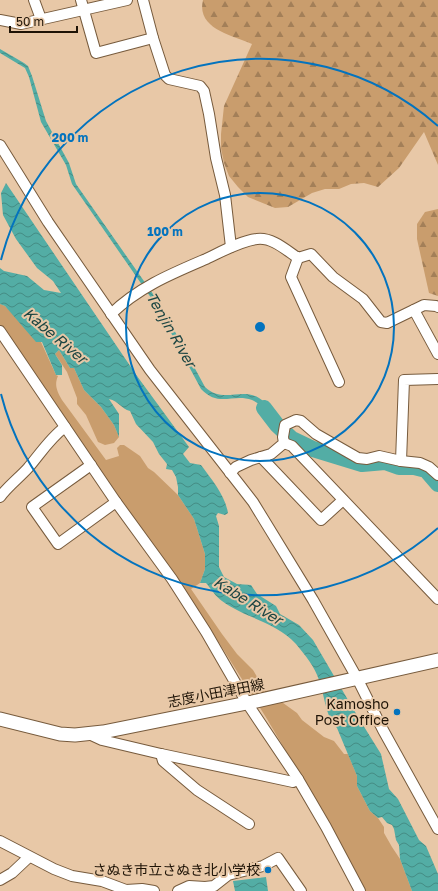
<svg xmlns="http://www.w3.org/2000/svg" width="438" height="891" viewBox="0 0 438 891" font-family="'Golos Text','Noto Sans JP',sans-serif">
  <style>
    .green { fill: #c99d6d }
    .forest { fill: url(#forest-firs) }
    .water { fill: url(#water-waves) }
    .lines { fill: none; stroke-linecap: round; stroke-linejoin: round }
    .river { stroke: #53ada5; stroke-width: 16 }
    .minor-casing { stroke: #775b3d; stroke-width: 12 }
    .major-casing { stroke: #775b3d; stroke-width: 15 }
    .minor { stroke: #fff; stroke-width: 10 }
    .major { stroke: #fff; stroke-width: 13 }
    .ring { fill: none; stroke: #0373be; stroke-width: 2 }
    .poi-dot { fill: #0373be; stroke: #e8c8a7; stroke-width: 1.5 }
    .labels { text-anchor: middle; stroke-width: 4; stroke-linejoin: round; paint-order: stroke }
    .street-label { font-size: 14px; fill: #1e1306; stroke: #e8c8a7 }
    .poi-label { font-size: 14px; fill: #1e1306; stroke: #e8c8a7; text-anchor: end }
    .water-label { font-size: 15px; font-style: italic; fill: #1c4542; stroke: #e8c8a7 }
    .centre { fill: #0373be; stroke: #e8c8a7; stroke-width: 2 }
    .ring-label { font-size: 12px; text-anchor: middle; font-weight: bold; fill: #0373be; stroke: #e8c8a7; stroke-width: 4; stroke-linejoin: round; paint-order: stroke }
  </style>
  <defs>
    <pattern id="forest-firs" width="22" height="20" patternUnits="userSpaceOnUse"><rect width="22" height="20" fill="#c99d6d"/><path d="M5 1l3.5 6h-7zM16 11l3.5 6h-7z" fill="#a37f58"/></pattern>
    <pattern id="water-waves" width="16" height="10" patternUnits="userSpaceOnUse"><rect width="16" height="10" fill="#53ada5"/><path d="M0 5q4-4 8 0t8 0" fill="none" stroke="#448c84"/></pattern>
  </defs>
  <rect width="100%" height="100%" fill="#e8c8a7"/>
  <!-- green -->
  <g class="green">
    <path d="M0,304L5,306L41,342L56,375L58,376C54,385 57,391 62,400L106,460L119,456L117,448L120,445H124L140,456L148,468L154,472L178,495L194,519L205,554V569L200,583L191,589L222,634L237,654L253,670L265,690L297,713L302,720L324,737L334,741L344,754H348L357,776V786L370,811L378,818L384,827V833L392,847L400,859L412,891H366L330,826L267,719L211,630L96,467L0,326Z"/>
    <path d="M59,350L70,368H74L84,390L101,407L114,425L119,437L114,443L105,445L98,442L86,415L77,404V398L67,372L55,354Z"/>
  </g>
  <!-- forest -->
  <g class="forest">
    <path d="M203,0H438V165L424,132L399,168L378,187L364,183L351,184L339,189H325L312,193L288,207L275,208L248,197L238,187L229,176L224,163L221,148V134L224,106L252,44C232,35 196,29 203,0Z"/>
    <path d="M438,209V296L429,293L417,239V224L425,212Z"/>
  </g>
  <!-- water -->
  <g class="water">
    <path d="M0,49L24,63L28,66L32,76L46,121L69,163L76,184L160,304L205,387C223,404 241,387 259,398C267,403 273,413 279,421L275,425C269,417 262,404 252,400C233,393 219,408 201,389L156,305L72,184L66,165L41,122L29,77L25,68L0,53Z"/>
    <path d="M6,183L137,376L189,447L183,454L190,463L201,465C212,480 225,495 228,513L225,515L218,513L216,516L219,526V567L224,577L237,584L251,585L257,594L276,606L280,614L299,625L313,640L358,717L381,754L389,789L398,799L419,840L426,846L438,874V891H412L400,859L399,845L396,840L394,829L392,825L387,823L382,817L378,818L370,811L357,786V776L337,728C325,716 325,696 319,680C315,667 305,655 296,644C276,622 245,618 222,601C216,597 211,589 206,583H200L205,569V554L194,519L178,495V487L176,477L172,470L166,469L167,464L159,454L153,442L136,424L130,411C121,409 119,401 109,399L119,414V437L114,425L101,407L84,390L74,368H70L59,350L55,354L62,365V375H56L42,342H36L5,306L0,304V268L4,271L27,276L44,290L61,293L53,281L37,268L16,239L3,215L1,193Z"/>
    <path d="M266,877L268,891H235L233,881Z"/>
  </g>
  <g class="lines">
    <!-- river -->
    <path class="river" d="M264,408L277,425L292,439L313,449L362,464L385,462L399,467H414L426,470L438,484"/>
    <defs>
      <g id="minor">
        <path d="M34,0L41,19"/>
        <path d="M81,0L96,53L153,38"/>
        <path d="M143,0L153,38L165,75L169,79L200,86L204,91L209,114L216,158L225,195L231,247"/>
        <path d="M0,20L21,24L127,0"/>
        <path d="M0,145L48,222L150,370L253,502L313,600L357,678L383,730L438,829"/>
        <path d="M298,258L291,277L339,382"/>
        <path d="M414,310L438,354"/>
        <path d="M111,314C139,287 171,274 206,259C221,252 240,241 257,239C272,237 286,250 298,258L311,254L333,277L363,299L381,322L387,323L424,305L436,306L438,307"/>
        <path d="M0,331L116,502L172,579L206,632L247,703L298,779L326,827L360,891"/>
        <path d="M284,443L292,446L438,599"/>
        <path d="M261,457L321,520L343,500"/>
        <path d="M401,461L404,380L438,379"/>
        <path d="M91,465L32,507L58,544L116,502"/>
        <path d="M230,473L236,467L251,460L271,454L284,443L283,437L285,425L296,420L301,421L316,434L358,458L367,459L379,456L401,461L420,463L429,467L438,475"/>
        <path d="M0,497C8,486 19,478 28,468C40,454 50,438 65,427"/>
        <path d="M89,734L102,740L161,754L293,782L298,779"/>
        <path d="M161,754L163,761L197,790L249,824"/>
        <path d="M0,841L54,869L72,876L102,881L126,890L142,889L154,891"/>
        <path d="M0,880L12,873L29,857"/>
        <path d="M178,891L189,886L205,887L214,886L228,875L263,866L278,858L301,891"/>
      </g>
      <path id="major" d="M0,719L60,734L75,735L103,732L252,702L438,660"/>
    </defs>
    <!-- minor casing -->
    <use href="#minor" class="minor-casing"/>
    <!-- major casing -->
    <use href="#major" class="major-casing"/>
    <!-- minor -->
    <use href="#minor" class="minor"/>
    <!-- major -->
    <use href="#major" class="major"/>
  </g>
  <!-- distance rings -->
  <g class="ring">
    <circle cx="260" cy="327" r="134"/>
    <path d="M438 528A268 268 0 0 1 1 394M1 260A268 268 0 0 1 438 126"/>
  </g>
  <!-- markers -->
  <g class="poi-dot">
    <circle cx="397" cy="712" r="4"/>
    <circle cx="268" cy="870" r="4"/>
  </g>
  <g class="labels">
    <!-- street labels -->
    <g class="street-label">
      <text transform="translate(216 693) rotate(-11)" y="5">志度小田津田線</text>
    </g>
    <!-- poi labels -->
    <g class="poi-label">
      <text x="389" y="709">Kamosho<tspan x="389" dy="16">Post Office</tspan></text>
      <text x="260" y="875">さぬき市立さぬき北小学校</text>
    </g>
    <!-- water labels -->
    <g class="water-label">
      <text transform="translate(171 330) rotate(60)" y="5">Tenjin River</text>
      <text transform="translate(55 336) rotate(40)" y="5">Kabe River</text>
      <text transform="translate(248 601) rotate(32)" y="5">Kabe River</text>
    </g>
  </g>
  <circle cx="260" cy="327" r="6" class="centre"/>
  <g class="ring-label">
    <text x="70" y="142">200 m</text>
    <text x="165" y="236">100 m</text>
  </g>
  <!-- scale -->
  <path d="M10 26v6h67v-6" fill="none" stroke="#1e1306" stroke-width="2"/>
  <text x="16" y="26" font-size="12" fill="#1e1306" stroke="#e8c8a7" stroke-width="3" paint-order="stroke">50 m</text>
</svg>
